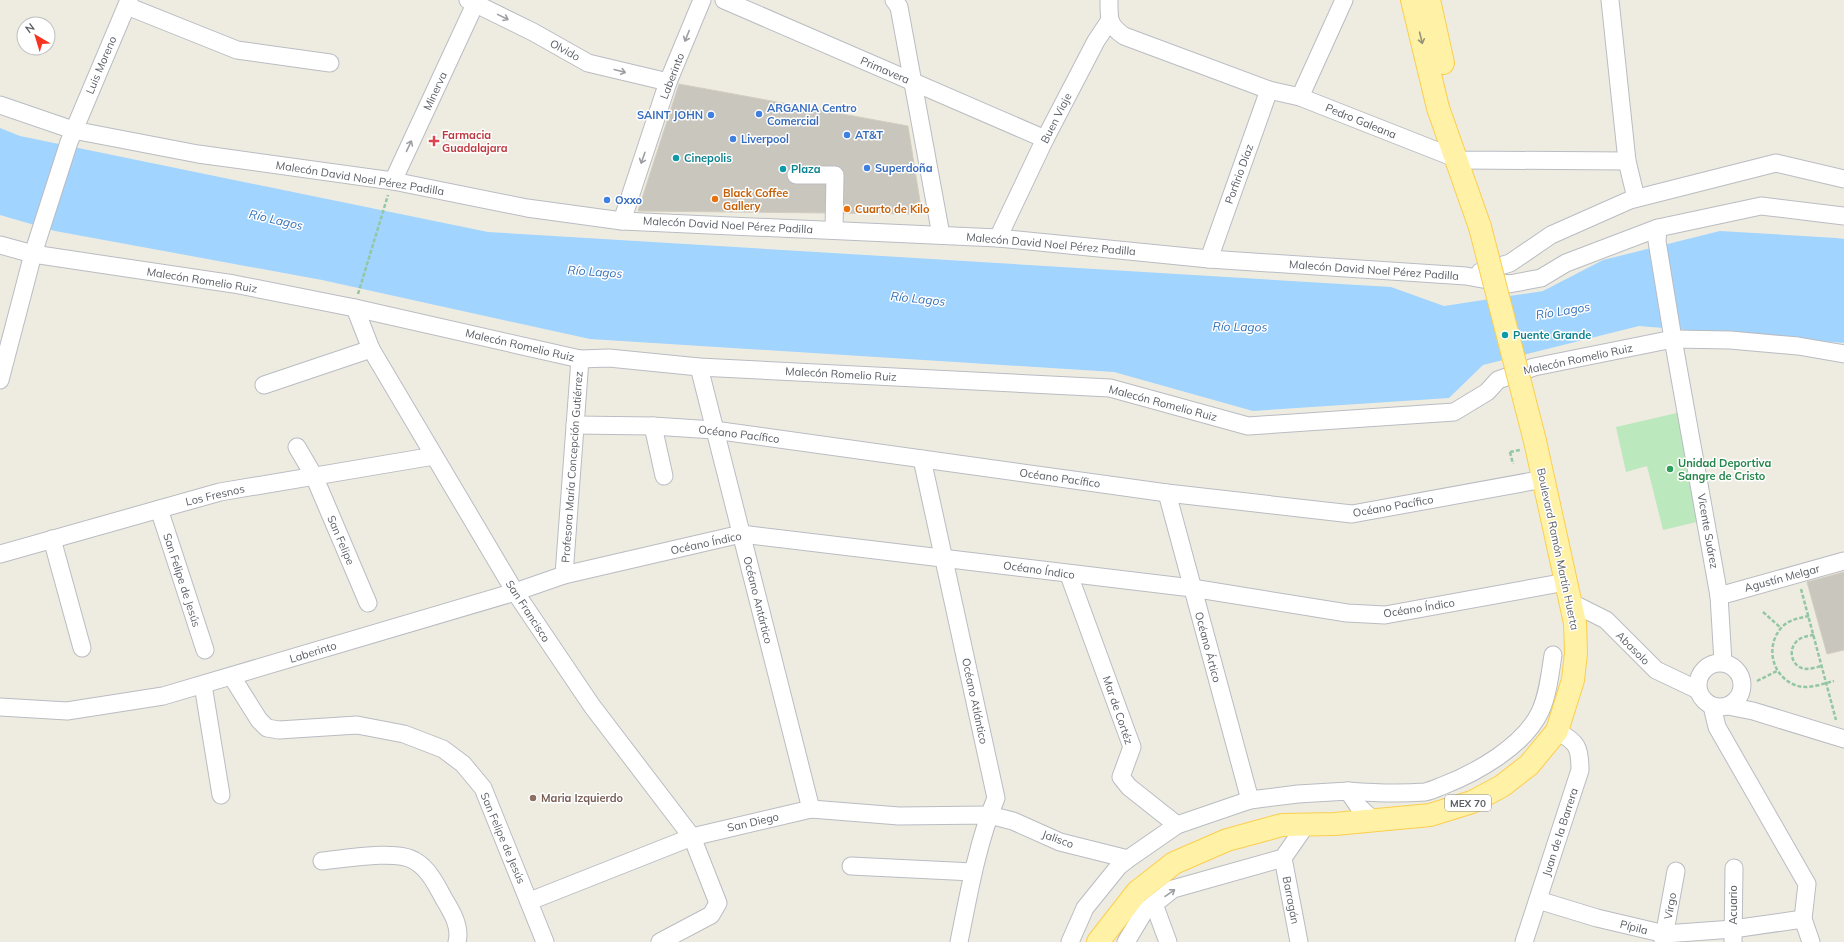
<svg xmlns="http://www.w3.org/2000/svg" width="1844" height="942" viewBox="0 0 1844 942" font-family="Mulish,sans-serif">
  <style>
    .green { fill: #bbe8bc }
    .water { fill: #a1d4ff }
    .building { fill: #c9c6be; stroke: #d3cdbf }
    .lines { fill: none; stroke-linecap: round; stroke-linejoin: round }
    .minor-casing { stroke: #b9bcc2; stroke-width: 19 }
    .major-casing { stroke: #fcce4c; stroke-width: 24 }
    .path { stroke: #93c7a3; stroke-width: 2.5; stroke-dasharray: 4 2; stroke-linecap: butt }
    .minor { stroke: #fff; stroke-width: 17 }
    .major { stroke: #fff2a6; stroke-width: 22 }
    .major-bridge-casing { stroke: #fcce4c; stroke-width: 24; stroke-linecap: butt }
    .path-bridge { stroke: #93c7a3; stroke-width: 2.5; stroke-dasharray: 4 2; stroke-linecap: butt }
    .major-bridge { stroke: #fff2a6; stroke-width: 22 }
    .oneway { stroke: #9c9ea2 }
    .oneway2 { stroke: #94927b }
    .shop-dot { fill: #3f7fe0; stroke: #fff; stroke-width: 1.5 }
    .health-dot { fill: #e0444e; stroke: #fff; stroke-width: 1.5 }
    .culture-dot { fill: #0f9aa8; stroke: #fff; stroke-width: 1.5 }
    .food-dot { fill: #e8710a; stroke: #fff; stroke-width: 1.5 }
    .leisure-dot { fill: #2e9e5b; stroke: #fff; stroke-width: 1.5 }
    .education-dot { fill: #8d6e63; stroke: #fff; stroke-width: 1.5 }
    .labels { text-anchor: middle; stroke-width: 3; stroke-linejoin: round; paint-order: stroke }
    .shield { fill: #fff; stroke: #8c8e92; stroke-width: 1 }
    .shield-label { font-size: 10px; font-weight: bold; fill: #5a5e64 }
    .street-label { font-size: 11px; fill: #5a5e64; stroke: #fff }
    .shop-label { font-size: 11px; font-weight: bold; fill: #366cbe; stroke: #fff; text-anchor: start }
    .health-label { font-size: 11px; font-weight: bold; fill: #be3a42; stroke: #fff; text-anchor: start }
    .culture-label { font-size: 11px; font-weight: bold; fill: #0d838f; stroke: #fff; text-anchor: start }
    .food-label { font-size: 11px; font-weight: bold; fill: #c56008; stroke: #fff; text-anchor: start }
    .leisure-label { font-size: 11px; font-weight: bold; fill: #27864d; stroke: #fff; text-anchor: start }
    .education-label { font-size: 11px; font-weight: bold; fill: #785e54; stroke: #fff; text-anchor: start }
    .water-label { font-size: 12px; font-style: italic; fill: #3673b9; stroke: #fff }
  </style>
  <rect width="100%" height="100%" fill="#eeece1"/>
  <!-- green -->
  <path class="green" d="M1681,412L1701,521L1663,530L1647,466L1626,472L1616,427Z"/>
  <!-- water -->
  <path class="water" d="M0,128L20,136L488,232L1391,287L1444,306L1543,291L1603,260L1720,231L1836,238L1844,239V343L1639,326L1483,365L1449,398L1253,411L1114,372L590,339L322,280L55,231L0,215Z"/>
  <!-- building -->
  <g class="building">
    <path d="M679,84L908,126L922,214L638,211Z"/>
    <path d="M1844,572V650L1827,654L1807,582Z"/>
  </g>
  <g class="lines">
    <defs>
      <g id="minor">
        <path d="M468,0L533,32L588,63L668,82"/>
        <path d="M724,0L1045,139"/>
        <path d="M894,0L899,7L941,235"/>
        <path d="M1109,0C1109,19 1108,25 1124,36L1269,90L1300,97L1455,158L1463,160L1627,161"/>
        <path d="M1610,0L1627,161L1636,198"/>
        <path d="M127,6L237,50L330,63"/>
        <path d="M1300,97L1344,0"/>
        <path d="M0,105L73,130L198,154L393,181L527,208L622,221L998,238L1209,259L1466,276L1509,284L1541,278L1566,263L1658,228L1761,206L1844,216"/>
        <path d="M796,175H835L834,230"/>
        <path d="M393,181L477,0"/>
        <path d="M622,221L668,82L702,0"/>
        <path d="M1658,228L1657,241L1673,339L1719,596L1723,662"/>
        <path d="M998,238L1045,139L1096,41L1110,20"/>
        <path d="M0,245L33,254L234,284L355,308L580,359L609,358L699,367L1110,388L1248,426L1454,412L1487,392L1498,380L1534,367L1673,339L1730,340L1798,346L1844,354"/>
        <path d="M1209,259L1269,90"/>
        <path d="M1480,272L1510,263L1551,235L1630,200L1776,163L1844,179"/>
        <path d="M355,308L371,349L515,592L592,706L692,837L718,903L711,915L660,942"/>
        <path d="M699,367L811,809"/>
        <path d="M0,380L33,254L69,142L129,0"/>
        <path d="M264,385L371,349"/>
        <path d="M575,425L653,426L714,430L1167,493L1352,514L1544,479"/>
        <path d="M653,426L664,476"/>
        <path d="M297,447L314,476L368,603"/>
        <path d="M922,459L996,798C977,844 969,893 959,942"/>
        <path d="M1167,493L1250,800"/>
        <path d="M159,509L205,650"/>
        <path d="M52,539L82,648"/>
        <path d="M0,554L220,492L434,456"/>
        <path d="M564,575L580,359"/>
        <path d="M1069,575L1132,747L1121,777L1129,787L1177,825"/>
        <path d="M1719,596L1844,561"/>
        <path d="M1570,602L1606,620L1656,670L1698,690"/>
        <circle cx="1720" cy="685" r="22"/>
        <path d="M232,677L259,720L267,728L279,730L357,725L404,734L443,749L463,764L483,788L545,942"/>
        <path d="M203,685L221,795"/>
        <path d="M1712,706L1717,727L1807,884L1803,919L1811,942"/>
        <path d="M1728,706L1753,711L1844,739"/>
        <path d="M0,707L67,711L163,696L515,592L564,575L741,534L1192,588L1347,613L1385,615L1566,582"/>
        <path d="M1348,791C1373,793 1400,794 1425,792C1430,791 1437,788 1442,786C1476,773 1524,746 1540,712C1548,695 1550,674 1553,655"/>
        <path d="M1283,858L1299,942"/>
        <path d="M322,861C343,859 398,849 415,861C429,869 437,886 444,899C452,912 461,927 457,942"/>
        <path d="M851,866L973,872"/>
        <path d="M1538,900L1597,918L1665,934L1733,929L1803,919"/>
        <path d="M530,901L692,837L811,809L899,816L989,815L1013,821L1060,842L1128,859"/>
        <path d="M1154,904L1168,942"/>
        <path d="M1070,942L1085,908L1119,866L1128,859L1177,825L1250,800L1298,794L1348,791L1359,807L1373,820"/>
        <path d="M1126,942L1144,912L1173,889L1283,858L1306,825"/>
        <path d="M1524,942L1580,770C1580,747 1577,742 1557,731"/>
        <path d="M1663,942L1676,871"/>
        <path d="M1733,942L1734,868"/>
      </g>
      <g id="major">
        <path d="M1412,0L1438,108L1480,227"/>
        <path d="M1429,0L1443,63"/>
        <path d="M1098,942L1137,892L1174,863L1227,840L1282,825L1335,824L1430,815L1472,802L1502,786L1529,765L1557,731L1573,680L1576,653L1575,623L1535,441"/>
      </g>
    </defs>
    <!-- minor casing -->
    <use href="#minor" class="minor-casing"/>
    <!-- major casing -->
    <use href="#major" class="major-casing"/>
    <!-- path -->
    <g class="path">
      <path d="M358,294L388,195"/>
      <path d="M1510,452L1513,464"/>
      <path d="M1801,589L1836,720"/>
      <path d="M1763,612L1781,628"/>
      <path d="M1809,616C1799,618 1788,620 1781,628C1765,647 1772,676 1795,685C1807,690 1822,684 1834,681"/>
      <path d="M1814,635C1807,636 1800,637 1796,642C1787,652 1793,668 1806,669C1811,669 1817,667 1822,666"/>
      <path d="M1757,681L1777,671"/>
    </g>
    <!-- minor -->
    <use href="#minor" class="minor"/>
    <!-- major -->
    <use href="#major" class="major"/>
    <defs>
      <path id="major-bridge" d="M1480,227L1535,441"/>
    </defs>
    <!-- major-bridge casing -->
    <use href="#major-bridge" class="major-bridge-casing"/>
    <!-- path-bridge -->
    <path class="path-bridge" d="M1510,452L1520,450"/>
    <!-- major-bridge -->
    <use href="#major-bridge" class="major-bridge"/>
  </g>
  <!-- one-way arrows -->
  <defs><path id="oneway-shaft" d="M-6 0H5M1.5-3L5.5 0L1.5 3" fill="none" stroke-width="1.6" stroke-linecap="round" stroke-linejoin="round"/></defs>
  <g class="oneway">
    <use href="#oneway-shaft" transform="translate(503 17) rotate(26)"/>
    <use href="#oneway-shaft" transform="translate(687 36) rotate(112)"/>
    <use href="#oneway-shaft" transform="translate(620 71) rotate(15)"/>
    <use href="#oneway-shaft" transform="translate(409 146) rotate(-65)"/>
    <use href="#oneway-shaft" transform="translate(643 158) rotate(109)"/>
    <use href="#oneway-shaft" transform="translate(1170 893) rotate(-35)"/>
  </g>
  <use class="oneway2" href="#oneway-shaft" transform="translate(1421 38) rotate(76)"/>
  <!-- markers -->
  <g class="shop-dot">
    <circle cx="759" cy="114" r="4"/>
    <circle cx="711" cy="115" r="4"/>
    <circle cx="847" cy="135" r="4"/>
    <circle cx="733" cy="139" r="4"/>
    <circle cx="867" cy="168" r="4"/>
    <circle cx="607" cy="200" r="4"/>
  </g>
  <path class="health-dot" d="M432 135h4v4h4v4h-4v4h-4v-4h-4v-4h4z"/>
  <g class="culture-dot">
    <circle cx="676" cy="158" r="4"/>
    <circle cx="783" cy="169" r="4"/>
    <circle cx="1505" cy="335" r="4"/>
  </g>
  <g class="food-dot">
    <circle cx="715" cy="199" r="4"/>
    <circle cx="847" cy="209" r="4"/>
  </g>
  <circle class="leisure-dot" cx="1670" cy="469" r="4"/>
  <circle class="education-dot" cx="533" cy="798" r="4"/>
  <g class="labels">
    <!-- shield labels -->
    <rect class="shield" x="1445" y="795" width="46" height="16" rx="3"/>
    <g class="shield-label">
      <text x="1468" y="807">MEX 70</text>
    </g>
    <!-- street labels -->
    <g class="street-label">
      <text transform="translate(565 50) rotate(29)" y="4">Olvido</text>
      <text transform="translate(101 65) rotate(-67)" y="4">Luis Moreno</text>
      <text transform="translate(885 70) rotate(23)" y="4">Primavera</text>
      <text transform="translate(672 76) rotate(-69)" y="4">Laberinto</text>
      <text transform="translate(435 91) rotate(-65)" y="4">Minerva</text>
      <text transform="translate(1056 118) rotate(-63)" y="4">Buen Viaje</text>
      <text transform="translate(1361 121) rotate(22)" y="4">Pedro Galeana</text>
      <text transform="translate(1239 174) rotate(-70)" y="4">Porfirio Díaz</text>
      <text transform="translate(360 178) rotate(9)" y="4">Malecón David Noel Pérez Padilla</text>
      <text transform="translate(728 225) rotate(3)" y="4">Malecón David Noel Pérez Padilla</text>
      <text transform="translate(1051 244) rotate(5)" y="4">Malecón David Noel Pérez Padilla</text>
      <text transform="translate(1374 270) rotate(4)" y="4">Malecón David Noel Pérez Padilla</text>
      <text transform="translate(202 280) rotate(9)" y="4">Malecón Romelio Ruiz</text>
      <text transform="translate(520 345) rotate(13)" y="4">Malecón Romelio Ruiz</text>
      <text transform="translate(1578 359) rotate(-12)" y="4">Malecón Romelio Ruiz</text>
      <text transform="translate(841 374) rotate(3)" y="4">Malecón Romelio Ruiz</text>
      <text transform="translate(1163 403) rotate(15)" y="4">Malecón Romelio Ruiz</text>
      <text transform="translate(739 434) rotate(7)" y="4">Océano Pacífico</text>
      <text transform="translate(572 467) rotate(-86)" y="4">Profesora María Concepción Gutiérrez</text>
      <text transform="translate(1060 478) rotate(8)" y="4">Océano Pacífico</text>
      <text transform="translate(215 495) rotate(-13)" y="4">Los Fresnos</text>
      <text transform="translate(1393 506) rotate(-10)" y="4">Océano Pacífico</text>
      <text transform="translate(1708 531) rotate(80)" y="4">Vicente Suárez</text>
      <text transform="translate(341 540) rotate(67)" y="4">San Felipe</text>
      <text transform="translate(706 543) rotate(-12)" y="4">Océano Índico</text>
      <text transform="translate(1558 549) rotate(78)" y="4">Boulevard Ramón Martín Huerta</text>
      <text transform="translate(1039 570) rotate(8)" y="4">Océano Índico</text>
      <text transform="translate(1782 578) rotate(-15)" y="4">Agustín Melgar</text>
      <text transform="translate(182 580) rotate(72)" y="4">San Felipe de Jesús</text>
      <text transform="translate(758 600) rotate(76)" y="4">Océano Antártico</text>
      <text transform="translate(1419 608) rotate(-9)" y="4">Océano Índico</text>
      <text transform="translate(528 611) rotate(57)" y="4">San Francisco</text>
      <text transform="translate(1208 647) rotate(75)" y="4">Océano Ártico</text>
      <text transform="translate(1633 648) rotate(45)" y="4">Abasolo</text>
      <text transform="translate(313 652) rotate(-17)" y="4">Laberinto</text>
      <text transform="translate(975 701) rotate(78)" y="4">Océano Atlántico</text>
      <text transform="translate(1118 710) rotate(71)" y="4">Mar de Cortéz</text>
      <text transform="translate(753 822) rotate(-13)" y="4">San Diego</text>
      <text transform="translate(1560 832) rotate(-72)" y="4">Juan de la Barrera</text>
      <text transform="translate(503 838) rotate(67)" y="4">San Felipe de Jesús</text>
      <text transform="translate(1058 839) rotate(20)" y="4">Jalisco</text>
      <text transform="translate(1291 900) rotate(79)" y="4">Barragán</text>
      <text transform="translate(1733 905) rotate(-90)" y="4">Acuario</text>
      <text transform="translate(1670 906) rotate(-80)" y="4">Virgo</text>
      <text transform="translate(1634 927) rotate(14)" y="4">Pípila</text>
    </g>
    <!-- shop labels -->
    <g class="shop-label">
      <text x="767" y="112">ARGANIA Centro<tspan x="767" dy="13">Comercial</tspan></text>
      <text x="703" y="119" text-anchor="end">SAINT JOHN</text>
      <text x="855" y="139">AT&amp;T</text>
      <text x="741" y="143">Liverpool</text>
      <text x="875" y="172">Superdoña</text>
      <text x="615" y="204">Oxxo</text>
    </g>
    <!-- health labels -->
    <g class="health-label">
      <text x="442" y="139">Farmacia<tspan x="442" dy="13">Guadalajara</tspan></text>
    </g>
    <!-- culture labels -->
    <g class="culture-label">
      <text x="684" y="162">Cinepolis</text>
      <text x="791" y="173">Plaza</text>
      <text x="1513" y="339">Puente Grande</text>
    </g>
    <!-- food labels -->
    <g class="food-label">
      <text x="723" y="197">Black Coffee<tspan x="723" dy="13">Gallery</tspan></text>
      <text x="855" y="213">Cuarto de Kilo</text>
    </g>
    <!-- leisure labels -->
    <g class="leisure-label">
      <text x="1678" y="467">Unidad Deportiva<tspan x="1678" dy="13">Sangre de Cristo</tspan></text>
    </g>
    <!-- education labels -->
    <g class="education-label">
      <text x="541" y="802">Maria Izquierdo</text>
    </g>
    <!-- water labels -->
    <g class="water-label">
      <text transform="translate(276 220) rotate(13)" y="4">Río Lagos</text>
      <text transform="translate(595 272) rotate(4)" y="4">Río Lagos</text>
      <text transform="translate(918 299) rotate(6)" y="4">Río Lagos</text>
      <text transform="translate(1563 311) rotate(-9)" y="4">Río Lagos</text>
      <text transform="translate(1240 327) rotate(1)" y="4">Río Lagos</text>
    </g>
  </g>
  <!-- north arrow -->
  <g transform="translate(36 36) rotate(322)"><circle r="19" fill="#ffffff" stroke="#bdbfc1"/>
  <path d="M0-3L7 15L0 10L-7 15Z" fill="#f6341f"/>
  <text y="-6" font-size="11" font-weight="bold" text-anchor="middle" fill="#5a5e64">N</text>
  </g>
</svg>
